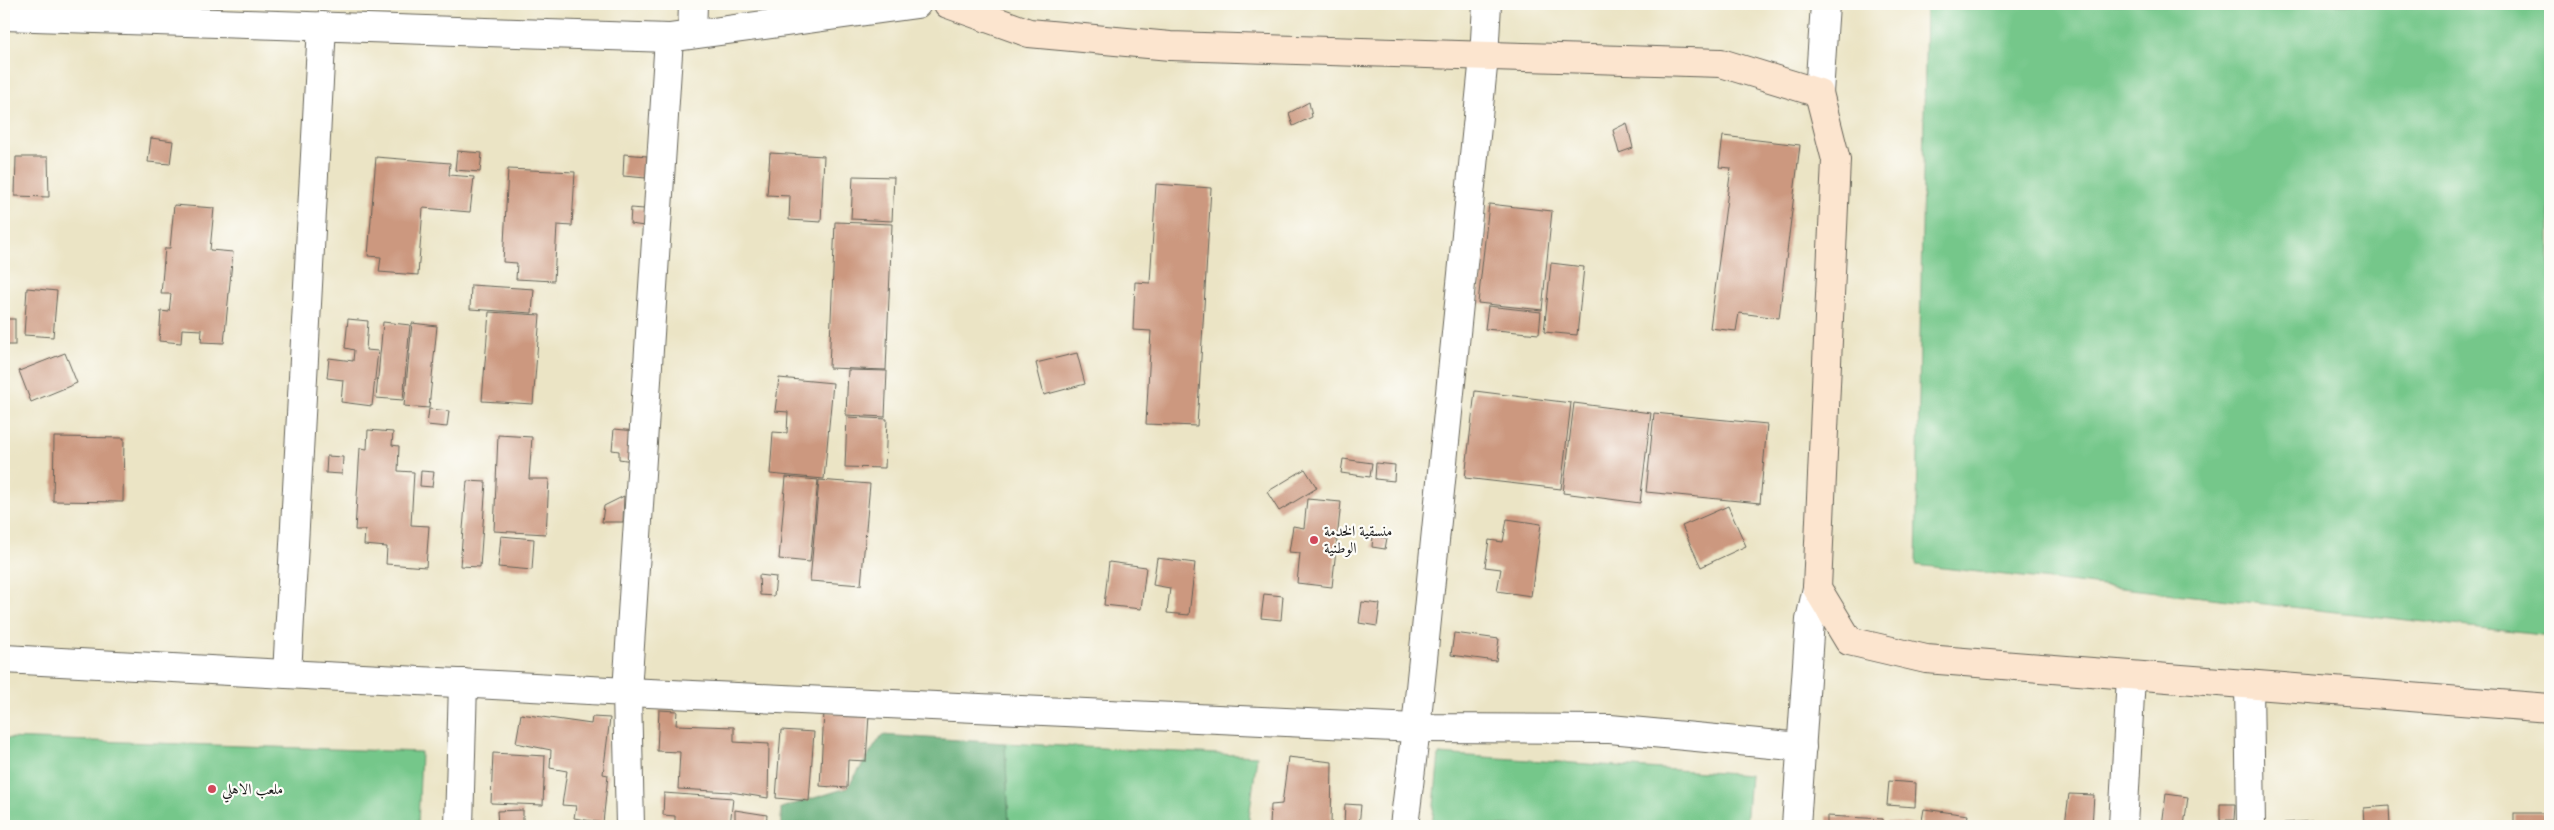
<svg xmlns="http://www.w3.org/2000/svg" width="2554" height="830" font-family="'Libre Caslon Text',Amiri,serif">
	<rect width="100%" height="100%" fill="#fdfcf7"/>
	<filter id="ink" filterUnits="userSpaceOnUse"><feTurbulence type="fractalNoise" baseFrequency=".02" numOctaves="2"/><feDisplacementMap in="SourceGraphic" scale="10" xChannelSelector="R" yChannelSelector="G"/><feConvolveMatrix kernelMatrix="1 2 1 2 8 2 1 2 1" color-interpolation-filters="sRGB"/></filter>
	<filter id="wash" filterUnits="userSpaceOnUse"><feTurbulence type="fractalNoise" baseFrequency=".0096" numOctaves="4" result="noise"/><feDisplacementMap in="SourceGraphic" scale="20" xChannelSelector="R" yChannelSelector="G"/><feGaussianBlur stdDeviation="1.12" result="paint"/><feColorMatrix in="noise" values="0 0 0 0 0 0 0 0 0 0 0 0 0 0 0 0 0 1.4 0 .05"/><feComposite in="paint" operator="in"/></filter>
	<g filter="url(#wash)">
		<rect width="100%" height="100%" fill="#ebe4c5"/>
		<g fill="#75c78a" stroke="#487253">
			<path d="M1926,4H2550V636L1916,565Z"/>
			<path d="M4,738L421,752L418,826H4Z"/>
			<path d="M1005,743L1257,756L1248,826H1009Z"/>
			<path d="M1439,754L1750,775L1746,826H1432Z"/>
		</g>
		<path fill="#60ac76" stroke="#3e6449" d="M882,735L1005,743L1009,826H781V808L847,788Z"/>
		<g id="blocks">
			<g fill="#cc987f">
				<path d="M1309,102L1312,117L1293,126L1289,113Z"/>
				<path d="M1627,123L1633,148L1619,153L1613,130Z"/>
				<path d="M1723,136L1800,145L1779,318L1739,313L1736,331L1710,328L1731,168L1719,167Z"/>
				<path d="M151,138L173,141L170,164L148,162Z"/>
				<path d="M457,151L482,153L480,172L455,170Z"/>
				<path d="M770,153L824,156L821,222L789,220L790,196L767,195Z"/>
				<path d="M624,154L647,156L646,178L623,176Z"/>
				<path d="M16,157H48L49,197L15,196Z"/>
				<path d="M376,157L450,163L449,175L474,177L470,212L423,208L418,275L379,272L381,257L368,256Z"/>
				<path d="M508,169L575,172L572,226L557,225L554,281L516,279L517,263L503,262Z"/>
				<path d="M853,176L894,177L892,221L851,219Z"/>
				<path d="M1156,184L1211,188L1197,426L1146,424L1151,331L1133,330L1135,282L1150,283Z"/>
				<path d="M1489,204L1552,211L1542,310L1478,303Z"/>
				<path d="M174,205L214,208L210,250L233,252L224,343L201,342L202,330L182,329L181,343L159,341L161,311L169,312L171,294H161L165,248H170Z"/>
				<path d="M631,208L644,209V226L630,224Z"/>
				<path d="M4,218H7L5,250H4Z"/>
				<path d="M835,222L892,224L886,370L829,368Z"/>
				<path d="M1551,263L1584,267L1577,335L1544,332Z"/>
				<path d="M471,285L534,289L532,313L470,309Z"/>
				<path d="M27,288L57,291L53,337L24,335Z"/>
				<path d="M1488,306L1541,312L1539,334L1485,329Z"/>
				<path d="M489,312L540,315L533,404L482,401Z"/>
				<rect x="4" y="319" width="11" height="26"/>
				<path d="M348,319L368,321L366,350L378,351L372,406L341,402L343,380L327,378L329,358L353,361L354,350L345,348Z"/>
				<path d="M383,322L410,325L403,400L376,398Z"/>
				<path d="M412,323L437,326L429,408L404,406Z"/>
				<path d="M65,353L77,383L31,402L19,371Z"/>
				<path d="M1077,353L1085,384L1044,395L1036,363Z"/>
				<path d="M848,370L887,371L885,417L846,415Z"/>
				<path d="M779,378L833,383L824,479L770,474L773,432L787,433L788,412L775,411Z"/>
				<path d="M1475,391L1571,403L1561,489L1465,478Z"/>
				<path d="M1574,403L1651,413L1640,503L1563,493Z"/>
				<path d="M429,409L449,411L447,427L427,425Z"/>
				<path d="M1654,413L1767,424L1760,503L1646,492Z"/>
				<path d="M847,417L887,419L885,468L845,467Z"/>
				<path d="M614,429L636,431L633,461L619,459V451L612,450Z"/>
				<path d="M368,430L393,432L392,445L399,446L398,471L414,472L411,525L429,526L426,567L386,564L387,547L364,545L365,530H355L360,448L367,449Z"/>
				<path d="M498,435L532,437L529,479H549L546,534L494,531Z"/>
				<path d="M54,437L124,438L123,502L53,501Z"/>
				<path d="M327,456L343,457L342,474L326,473Z"/>
				<path d="M1343,459L1372,463L1370,477L1341,473Z"/>
				<path d="M1376,463L1395,465L1394,481L1375,479Z"/>
				<path d="M1305,469L1317,488L1279,511L1267,492Z"/>
				<path d="M421,471L434,472L432,487L420,486Z"/>
				<path d="M786,477L818,480L810,562L779,559Z"/>
				<path d="M819,480L870,484L861,585L810,581Z"/>
				<path d="M467,481L486,482L480,567L460,566Z"/>
				<path d="M624,496L623,522H602L604,506Z"/>
				<path d="M1307,499L1341,502L1332,587L1297,583L1300,553L1289,552L1293,526L1304,528Z"/>
				<path d="M1728,506L1746,546L1701,567L1682,526Z"/>
				<path d="M1507,519L1541,524L1531,596L1497,591L1501,569L1485,567L1489,540L1503,542Z"/>
				<path d="M501,536L534,539L532,570L498,567Z"/>
				<path d="M1373,536L1387,538L1385,549L1372,547Z"/>
				<path d="M1157,558L1195,563L1189,615L1167,613L1170,588L1153,585Z"/>
				<path d="M1109,562L1146,567L1141,609L1104,605Z"/>
				<path d="M759,575L776,577L774,596L760,595Z"/>
				<path d="M1264,594L1283,596L1281,620L1261,618Z"/>
				<path d="M1362,602L1380,604L1377,626L1359,623Z"/>
				<path d="M1454,633L1499,639L1496,661L1451,655Z"/>
				<path d="M659,710L677,711L676,725L734,727V742L769,744L768,798L731,792L678,789L680,752L657,751Z"/>
				<path d="M824,712L869,715L866,761L848,760L847,788L820,786Z"/>
				<path d="M521,714L591,724L592,717L610,718L603,774L608,775L603,823L574,818L576,806L562,805L567,771L550,768L551,750L516,743Z"/>
				<path d="M781,730L814,732L809,801L776,798Z"/>
				<path d="M493,753L545,756L543,805L491,803Z"/>
				<path d="M1288,757L1332,762L1331,826H1270L1271,805L1282,804Z"/>
				<path d="M1889,781L1916,783L1915,807L1887,805Z"/>
				<path d="M664,793L733,798L730,826H675V816L663,815Z"/>
				<path d="M2069,794L2094,795L2092,826H2044V824H2065Z"/>
				<path d="M2166,794L2188,797L2184,826H2162Z"/>
				<path d="M1345,804L1361,805L1359,826H1344Z"/>
				<path d="M2220,804H2235L2234,820H2220Z"/>
				<path d="M2389,806L2390,826H2365L2364,808Z"/>
				<path d="M1924,809L1968,815L1966,826H1921Z"/>
				<path d="M523,810V826H498L497,811Z"/>
				<path d="M735,810L767,815L766,826H735Z"/>
				<rect x="2514" y="813" width="29" height="13"/>
				<path d="M1827,816L1883,819V826H1827Z"/>
				<path d="M2312,821L2313,826H2284V823Z"/>
				<path d="M1888,822L1914,824V826H1887Z"/>
			</g>
		</g>
	</g>
	<g filter="url(#ink)">
		<use href="#blocks" fill-opacity="0" stroke="#646257" stroke-width="1"/>
		<g fill="none" stroke-linecap="round" stroke-linejoin="round">
			<g stroke="#646257" stroke-width="30">
				<g id="street">
					<path d="M4,16L669,38L917,4"/>
					<path d="M692,34L693,4"/>
					<path d="M1819,93L1825,4"/>
					<path d="M4,659L627,692L1416,728L1610,729L1802,747"/>
					<path d="M287,674L322,26"/>
					<path d="M2249,684L2251,826"/>
					<path d="M459,826L463,683"/>
					<path d="M630,826L627,692L669,38"/>
					<path d="M1404,826L1416,728L1484,57L1487,4"/>
					<path d="M1796,826L1810,620L1817,588"/>
					<path d="M2123,826L2131,676"/>
				</g>
			</g>
			<g stroke="#646257" stroke-width="30">
				<path id="secondary" d="M948,4L1029,33L1170,46L1721,63L1819,93L1836,160L1817,588L1849,641L1926,659L2550,708"/>
			</g>
			<use href="#street" stroke="#fff" stroke-width="28"/>
			<use href="#secondary" stroke="#fce5cf" stroke-width="28"/>
		</g>
	</g>
	<g fill="#d1495b" stroke="#fdfcf7" stroke-width="2">
		<circle cx="1314" cy="540" r="5"/>
		<circle cx="212" cy="789" r="5"/>
	</g>
	<g text-anchor="middle" stroke-width="4.5" stroke-linejoin="round" paint-order="stroke">
		<g font-size="15" fill="#1c1c1c" stroke="#fdfcf7" text-anchor="start">
			<text x="1324" y="536">منسقية الخدمة<tspan x="1324" dy="17">الوطنية</tspan></text>
			<text x="222" y="794">ملعب الاهلي</text>
		</g>
	</g>
	<rect width="2554" height="830" fill="none" stroke="#fdfcf7" stroke-width="20"/>
</svg>
